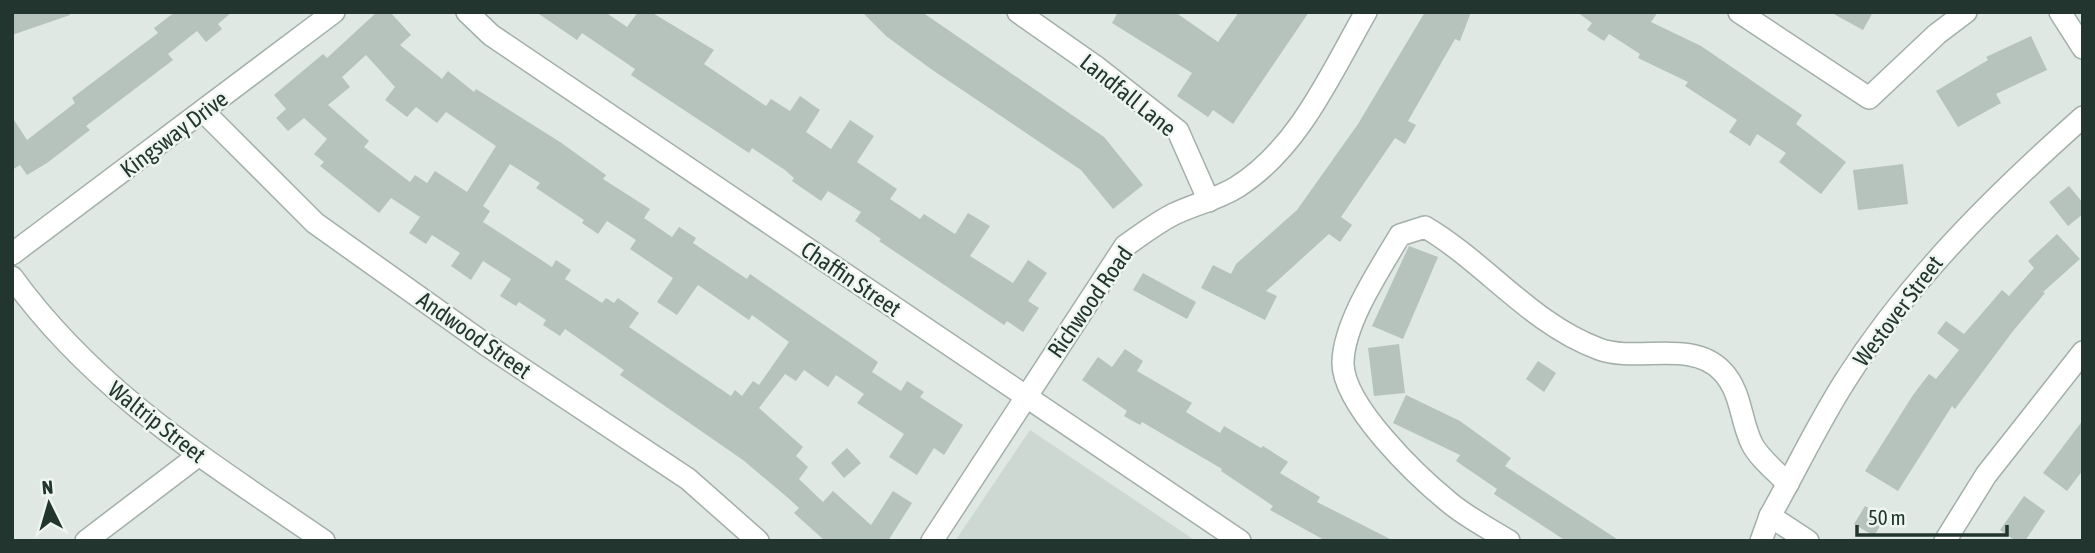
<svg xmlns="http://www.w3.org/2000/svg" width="2095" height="553" font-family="'Asap Condensed',sans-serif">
	<rect width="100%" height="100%" fill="#dfe8e3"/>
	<path fill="#cdd8d2" d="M1030,430L1196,541H955Z"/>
	<g fill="#b5c3bc" fill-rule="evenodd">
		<path d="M12,12H70V15L12,35Z"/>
		<path d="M175,12H232L218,24L222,29L206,42L197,31L168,54L173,60L86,126L90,130L47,163L27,175L20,165L12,170V117L27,140L75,103L72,98L158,33L154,28Z"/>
		<path d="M377,12H390L411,35L400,45L442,79L448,71L474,92L476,89L560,142L606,175L603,179L650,209L644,218L672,237L679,227L696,238L693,243L747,279L750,274L878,362L872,372L901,391L907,381L924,392L920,397L963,425L944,455L934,448L917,475L889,457L904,434L857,403L864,394L836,375L828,387L804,370L796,381L785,374L759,408L803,447L796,456L808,467L799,479L823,502L833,491L871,525L893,491L912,503L888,541H825L794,513L799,508L787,497L743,460L620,375L624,370L565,329L560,336L543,325L546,320L519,302L516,306L500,296L511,279L483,261L471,280L451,266L460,253L432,235L426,244L409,233L420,217L391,198L379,213L320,166L324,162L314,154L327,139L304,118L288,131L276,118L286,109L274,95L323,54L327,58ZM366,55L395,87L385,100L407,117L416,107L437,123L446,112L496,146L467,192L435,171L427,183L415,175L410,182L364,147L369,141L328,105L350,87L342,77ZM510,164L540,183L536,188L584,220L582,223L598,234L607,221L636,240L630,249L673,278L657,302L677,315L698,285L749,320L752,315L789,342L759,385L753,381L742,396L735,390L731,396L629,327L639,313L618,298L614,303L606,298L602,303L565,279L571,270L556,260L552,267L483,222L490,211L483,206Z"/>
		<path d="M536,12H605L627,27L638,12H651L714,50L704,64L766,106L771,99L790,111L800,96L820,110L806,132L831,149L850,120L874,136L857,162L897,189L890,199L920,219L924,214L955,234L968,213L990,226L970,256L1013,283L1028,260L1047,273L1028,301L1039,308L1023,332L1007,321L1004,325L879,241L881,239L855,221L861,212L828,191L821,201L792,181L794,178L785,170L752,148L749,153L631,75L635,69L582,33L577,40Z"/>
		<path d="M862,12H922L1104,137L1143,185L1113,209L1081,170L931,69L886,36Z"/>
		<path d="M1118,12H1175L1218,42L1239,12H1309L1233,124L1213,110L1208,117L1177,96L1192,73L1112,23Z"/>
		<path d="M1425,12H1471L1460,41L1455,39L1408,121L1416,125L1405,144L1395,138L1341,217L1352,225L1340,242L1329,234L1266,291L1277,296L1265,320L1201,288L1213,265L1231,274L1236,264L1297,210L1358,124Z"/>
		<path d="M1577,12H1658L1651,22L1701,46L1802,115L1796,124L1846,162L1821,194L1779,162L1786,153L1757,134L1750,146L1729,132L1737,120L1685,86L1688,82L1638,58L1640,54L1609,34L1604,41L1587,30L1592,23Z"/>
		<path d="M1830,12H1873L1863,30Z"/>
		<path d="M2031,36L2047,70L1996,94L2001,103L1958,127L1936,91L1988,60L1986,57Z"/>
		<path d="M1903,164L1908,204L1858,210L1853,170Z"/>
		<path d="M2069,186L2083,203V214L2068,226L2049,202Z"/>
		<path d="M2057,234L2080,259L2043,292L2045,293L2013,331L1955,409L1952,406L1898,491L1865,471L1913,395L1929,374L1936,379L1959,350L1937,333L1946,321L1964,334L2002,290L2009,296L2034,268L2028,261Z"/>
		<path d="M1409,246L1438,257L1403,339L1372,326Z"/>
		<path d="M1143,273L1196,302L1187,319L1133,290Z"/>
		<path d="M1399,344L1405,393L1374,396L1368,348Z"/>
		<path d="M1125,349L1143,361L1137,371L1192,403L1186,412L1220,433L1224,426L1261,448L1263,446L1288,462L1280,473L1320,497L1317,502L1394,541H1326L1270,510L1273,506L1221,471L1222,469L1142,422L1140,425L1124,416L1127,411L1082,380L1098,357L1112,367Z"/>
		<path d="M1538,361L1556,373L1544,392L1526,379Z"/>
		<path d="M1406,395L1460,421L1511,458L1505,466L1620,541H1566L1494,494L1497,489L1456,461L1460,455L1393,423Z"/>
		<path d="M2083,420V470L2067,491L2043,473Z"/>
		<path d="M847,448L861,463L844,478L831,463Z"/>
		<path d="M2024,496L2045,511L2025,541H2016L2000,530Z"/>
		<path d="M1865,506L1885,518L1874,536L1854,524Z"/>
	</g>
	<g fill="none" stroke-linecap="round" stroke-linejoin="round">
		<g stroke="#a3afa9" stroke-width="24">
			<g id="minor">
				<path d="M467,12L491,35L1240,541"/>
				<path d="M1018,12L1095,66L1178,131L1209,201"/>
				<path d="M1739,12L1869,98L1937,34L1966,12"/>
				<path d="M2060,12L2083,48"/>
				<path d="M204,112L315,223L485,344L688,479L758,541"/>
				<path d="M12,254L334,12"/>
				<path d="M12,277C96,393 208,461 324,541"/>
				<path d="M1770,516L1808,541"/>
				<path d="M86,541L199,455"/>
				<path d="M932,541L1125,246C1141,235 1156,223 1174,214C1195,204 1218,199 1237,187C1299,148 1331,73 1366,12"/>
				<path d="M1509,541C1490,529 1468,518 1450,503C1418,477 1342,405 1343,362C1344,322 1380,269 1400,235L1425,227C1486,263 1531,324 1599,349C1637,363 1692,339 1722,371C1742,392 1740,420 1752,444C1759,458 1777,472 1788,484"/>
				<path d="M1761,541L1770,516C1795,472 1817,425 1845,381C1909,280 1994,196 2083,117"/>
				<path d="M1945,541L1986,475L2083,352"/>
			</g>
		</g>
		<use href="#minor" stroke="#fff" stroke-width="21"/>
	</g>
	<g text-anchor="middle" stroke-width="5" stroke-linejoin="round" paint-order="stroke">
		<g font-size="23" fill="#22362f" stroke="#eff5f1">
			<text transform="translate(1128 95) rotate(39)" y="8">Landfall Lane</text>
			<text transform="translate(174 134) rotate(-37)" y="8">Kingsway Drive</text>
			<text transform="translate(851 279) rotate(34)" y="8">Chaffin Street</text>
			<text transform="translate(1090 302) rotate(-55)" y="8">Richwood Road</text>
			<text transform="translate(1898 311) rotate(-53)" y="8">Westover Street</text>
			<text transform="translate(474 335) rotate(35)" y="8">Andwood Street</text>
			<text transform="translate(157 422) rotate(38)" y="8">Waltrip Street</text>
		</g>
	</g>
	<rect width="2095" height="553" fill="none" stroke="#22362f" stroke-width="28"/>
	<g transform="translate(49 504) rotate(355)" stroke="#eff5f1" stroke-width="5" paint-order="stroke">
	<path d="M0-5L12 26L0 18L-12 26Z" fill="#22362f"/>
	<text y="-10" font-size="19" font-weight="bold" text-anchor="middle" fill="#22362f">N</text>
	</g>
	<path d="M1857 525v10h150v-10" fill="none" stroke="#22362f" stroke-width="3.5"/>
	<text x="1868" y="525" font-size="21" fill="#22362f" stroke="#eff5f1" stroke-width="5" paint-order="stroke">50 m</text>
</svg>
